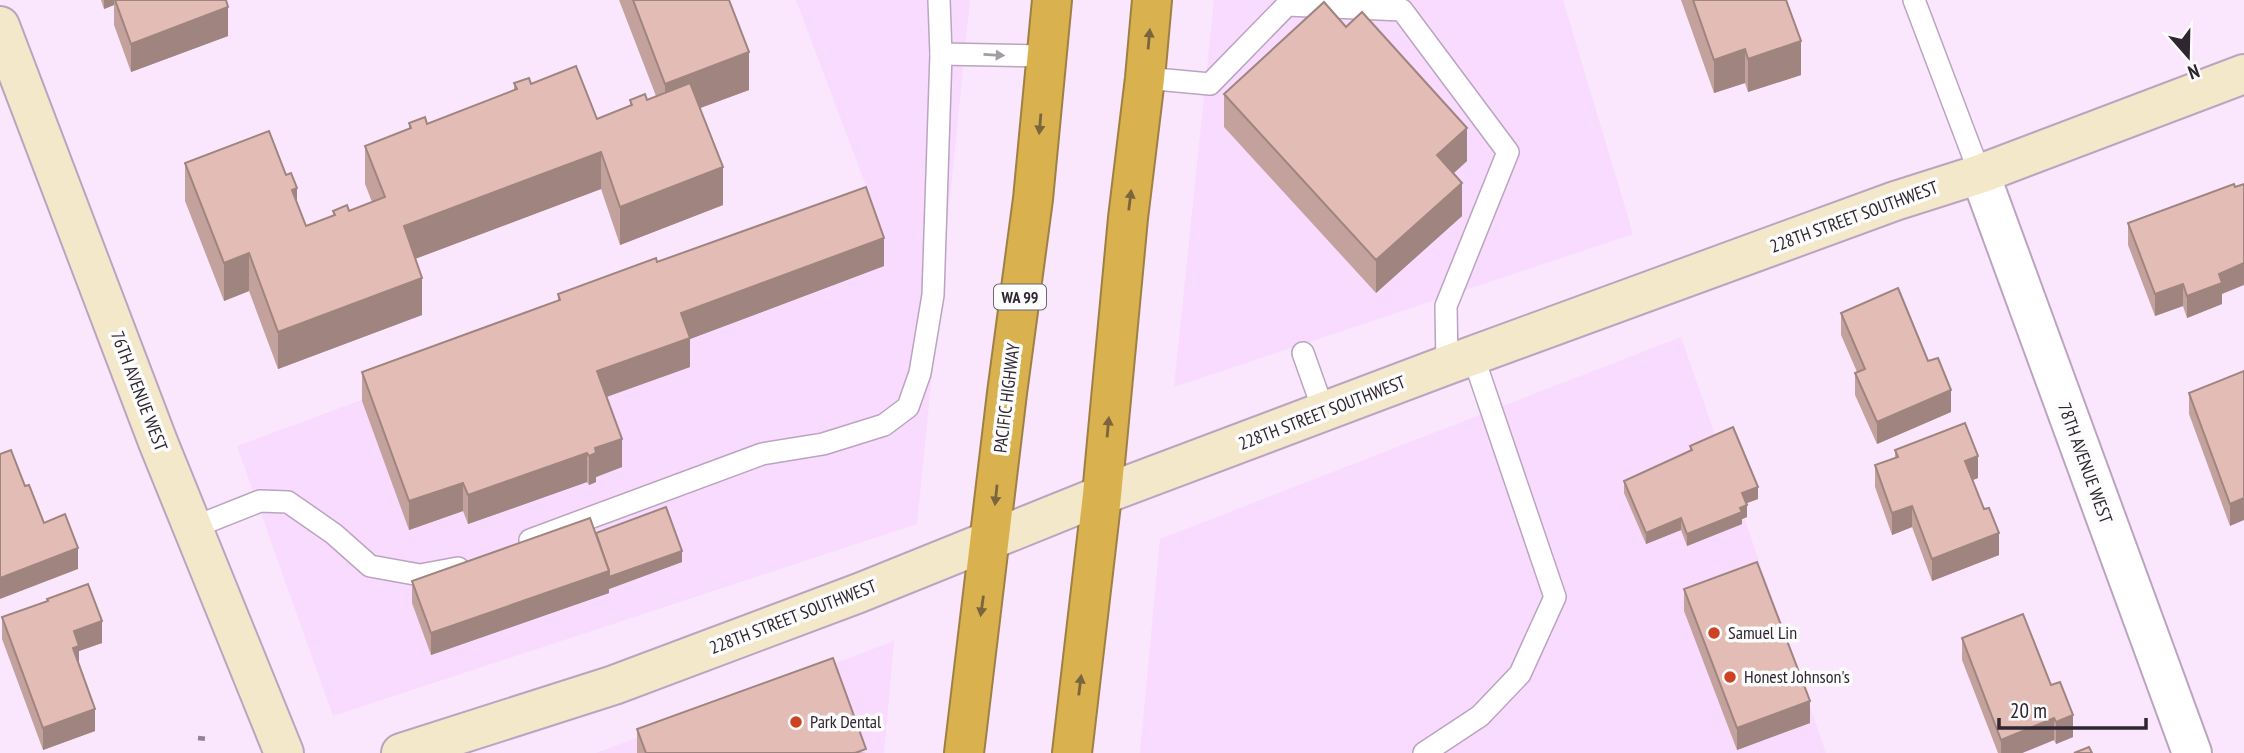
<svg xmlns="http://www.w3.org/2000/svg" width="2244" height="753" font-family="'PT Sans Narrow',sans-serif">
	<rect width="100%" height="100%" fill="#fae7fe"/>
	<g fill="#f8dbfe">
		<path d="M796,0H970L917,524L333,716L237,446L875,210Z"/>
		<path d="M1214,0H1563L1633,234L1174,387Z"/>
		<path d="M1681,337L1826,753H1140L1160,539Z"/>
		<path d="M894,641L884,753H596Z"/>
	</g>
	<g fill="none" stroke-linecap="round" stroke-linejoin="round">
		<g stroke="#bba4bf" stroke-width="24">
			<g id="lane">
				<path d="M1914,0L1980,174"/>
				<path d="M1287,5L1402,10L1508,152L1446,306L1447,365"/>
				<path d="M941,54L1047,56"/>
				<path d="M1145,78L1210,84L1287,5L1288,0"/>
				<path d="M1303,353L1324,412"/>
				<path d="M192,528L260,501L288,502L334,534L370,566L420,575L458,568"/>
				<path d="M530,540L762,454L823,444L884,425L908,407L920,373L933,295L941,54L939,0"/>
				<path d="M1424,753L1480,716L1520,674L1555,597L1473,356"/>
			</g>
		</g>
		<g stroke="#bba4bf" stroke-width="42">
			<path id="street" d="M1980,174L2192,753"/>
		</g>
		<g stroke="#bba4bf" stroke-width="42">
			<g id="secondary">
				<path d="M0,26L158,442L284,753"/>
				<path d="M401,753L614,685L859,593L1102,495L1447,365L1895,201L1980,174L2244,74"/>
			</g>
		</g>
		<g stroke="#9e8044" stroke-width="42">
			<g id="highway">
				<path d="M964,753L1007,393L1033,199L1052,0"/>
				<path d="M1072,753L1102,495L1128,218L1145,78L1152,0"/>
			</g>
		</g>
		<path stroke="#8f8292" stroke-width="4.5" stroke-dasharray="7 3.5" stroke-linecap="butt" d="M198,738L207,739"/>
		<use href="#lane" stroke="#fff" stroke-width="21"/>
		<use href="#street" stroke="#fff" stroke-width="38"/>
		<use href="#secondary" stroke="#f4e8ca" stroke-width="38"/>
		<use href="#highway" stroke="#d9b14e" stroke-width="38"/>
	</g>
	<g fill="#c3a29d">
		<path d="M101,0H226L228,36L131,72L114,25V5L104,9Z"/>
		<path d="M619,0H729L749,90L700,108L723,205L620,245L601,189L415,259L422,315L278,369L249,291L224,301L185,201V163L297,202L306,226L333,216V211H349L372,202L365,184V146L409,129V123L427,124L514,90V83L531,84L597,119L630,106V100H647L656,96Z"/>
		<path d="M1681,0H1786L1801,75L1748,92L1745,83L1714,93Z"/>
		<path d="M1224,94L1467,161L1454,173L1462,216L1376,293L1224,127Z"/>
		<path d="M2235,187L2222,294V304L2187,318L2183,306L2155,316L2128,245V223Z"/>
		<path d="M657,262L884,266L690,339V367L607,397L622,467L596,477V482L589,485L587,482L468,524L463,511L409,530L362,401V372L558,301V294Z"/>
		<path d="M1841,313L1928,361L1951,412L1877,444L1855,395V373L1857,372L1841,335Z"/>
		<path d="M2244,371L2230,526L2189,414V393Z"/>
		<path d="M1690,446L1758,499L1746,503L1747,517L1742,519V524L1687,546L1681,530L1646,544L1624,493V481L1690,451Z"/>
		<path d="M1895,450L1978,478L1973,480L1999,555L1932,581L1912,527L1892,535L1875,487V465L1895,458Z"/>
		<path d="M596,533L682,562L609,589V593L431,655L412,603V581Z"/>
		<path d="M1684,589L1810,723L1737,750L1684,611Z"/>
		<path d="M47,599L102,643L79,651V665L95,731L43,750L2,639V617L47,601Z"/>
		<path d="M1962,638L2051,685L2073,737L2056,744L2054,740L2022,753H1998L1962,660Z"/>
		<path d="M637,729L866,753H637Z"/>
	</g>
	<g fill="#9f847f">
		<path d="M104,0H114V5L104,9Z"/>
		<path d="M228,7V36L131,72V44Z"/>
		<path d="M1801,41V75L1748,92V59Z"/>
		<path d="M1745,49V83L1714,93V60Z"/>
		<path d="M749,52V90L665,121V84Z"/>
		<path d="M1467,128V161L1437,188V155Z"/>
		<path d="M601,152V189L404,263V226Z"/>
		<path d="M723,167V205L620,245V207Z"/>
		<path d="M1462,183V216L1376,293V260Z"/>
		<path d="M297,188V226L292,190Z"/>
		<path d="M884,238V266L690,339V367L597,400V371L681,313Z"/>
		<path d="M249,253V291L224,301V263Z"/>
		<path d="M2244,263V285L2222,294V304L2187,318V296L2219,274Z"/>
		<path d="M422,278V315L278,369V332Z"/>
		<path d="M2183,284V306L2155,316V294Z"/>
		<path d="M1951,390V412L1877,444V422Z"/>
		<path d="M622,439V467L596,477V482L589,485V456L595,448Z"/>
		<path d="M587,453V482L468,524V495Z"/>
		<path d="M1978,456V478L1965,483V461Z"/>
		<path d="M463,483V511L409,530V501Z"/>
		<path d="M1758,487V499L1742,505V493Z"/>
		<path d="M2244,498V520L2230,526V504Z"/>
		<path d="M1747,505V517L1742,519V524L1687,546V534Z"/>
		<path d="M1912,506V527L1892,535V513Z"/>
		<path d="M1681,518V530L1646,544V533Z"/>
		<path d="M1999,533V555L1932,581V559Z"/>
		<path d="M78,548V569L0,599V578Z"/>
		<path d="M682,551V562L609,589V593L431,655V633L609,571Z"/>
		<path d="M102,621V643L79,651V667L73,648L74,631Z"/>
		<path d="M1810,701V723L1737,750V728Z"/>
		<path d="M95,709V731L43,750V728Z"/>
		<path d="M2073,715V737L2056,744V722Z"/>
		<path d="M2054,718V740L2022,753H2001V740Z"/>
	</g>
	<g fill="#e3bcb6" stroke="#9f847f" stroke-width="2">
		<path d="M115,0H226L228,7L131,44Z"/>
		<path d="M633,0H729L749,52L665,84Z"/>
		<path d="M1693,0H1786L1801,41L1748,59L1745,49L1714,60Z"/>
		<path d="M1324,2L1346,27L1362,12L1467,128L1437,155L1462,183L1376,260L1224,94Z"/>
		<path d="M576,66L597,119L632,105L630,100L645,94L647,100L690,83L723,167L620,207L601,152L404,226L422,278L278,332L249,253L224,263L185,163L269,131L286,175L291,173L297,188L292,190L306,226L335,215L333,211L347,205L349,211L385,197L365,146L411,128L409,123L425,117L427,124L517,89L514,83L529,78L531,84Z"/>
		<path d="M2234,184L2235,187L2244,184V263L2219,274L2222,283L2187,296L2183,284L2155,294L2128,223Z"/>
		<path d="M866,187L884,238L681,313L690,338L597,371L622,439L595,448L596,453L589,456L587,453L468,495L463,483L409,501L362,372L560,300L558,294L656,258L657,262Z"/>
		<path d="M1898,288L1928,361L1938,358L1951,390L1877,422L1855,373L1865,369L1841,313Z"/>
		<path d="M2244,371V498L2230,504L2189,393Z"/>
		<path d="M1965,423L1978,456L1965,461L1984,509L1989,508L1999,533L1932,559L1912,506L1892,513L1875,465L1898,457L1895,450Z"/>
		<path d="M1733,427L1758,487L1742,493L1747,505L1740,508L1742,512L1687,534L1681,518L1646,533L1624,481L1692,450L1690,446Z"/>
		<path d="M11,450L25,486L29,485L44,523L65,514L78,548L0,578V454Z"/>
		<path d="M666,507L682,551L609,577V571L596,533Z"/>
		<path d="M590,518L609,571L431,633L412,581Z"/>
		<path d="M1757,562L1810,701L1737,728L1684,589Z"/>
		<path d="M88,584L102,621L74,631L79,646L73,648L95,709L43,728L2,617L48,601L47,599Z"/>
		<path d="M2023,614L2051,685L2060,682L2073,715L2056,722L2054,718L2001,740L1962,638Z"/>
		<path d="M833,658L866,749L855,753H646L637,729Z"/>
		<path d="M2089,747L2092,753H2074Z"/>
	</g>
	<defs><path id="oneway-solid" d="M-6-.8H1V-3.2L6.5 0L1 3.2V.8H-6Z" transform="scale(1.75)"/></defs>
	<g fill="#7b653e">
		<use href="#oneway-solid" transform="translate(1149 39) rotate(-85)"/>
		<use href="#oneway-solid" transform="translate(1040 124) rotate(95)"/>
		<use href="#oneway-solid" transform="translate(1130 200) rotate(-83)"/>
		<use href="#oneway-solid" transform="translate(1108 427) rotate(-85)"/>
		<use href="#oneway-solid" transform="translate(996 495) rotate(96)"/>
		<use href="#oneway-solid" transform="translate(982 606) rotate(98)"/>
		<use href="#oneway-solid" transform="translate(1080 685) rotate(-83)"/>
	</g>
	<use fill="#a19da2" href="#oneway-solid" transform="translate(994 55) rotate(3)"/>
	<g fill="#cc4321" stroke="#fcfcfc" stroke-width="2.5">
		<circle cx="1714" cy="633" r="7"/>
		<circle cx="1730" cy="677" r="7"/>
		<circle cx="796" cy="722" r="7"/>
	</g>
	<g text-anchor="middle" stroke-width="7" stroke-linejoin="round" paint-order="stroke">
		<rect fill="#fcfcfc" stroke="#6c666e" stroke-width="2" x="994" y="284.5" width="52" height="25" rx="5"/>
		<g font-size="16" font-weight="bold" fill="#2f2631">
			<text x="1020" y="303">WA 99</text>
		</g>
		<g font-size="18" fill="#2f2631" stroke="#fcfcfc">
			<text transform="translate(1854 217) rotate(-20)" y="6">228TH STREET SOUTHWEST</text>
			<text transform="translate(139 391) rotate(69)" y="6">76TH AVENUE WEST</text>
			<text transform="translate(1007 398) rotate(-83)" y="6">PACIFIC HIGHWAY</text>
			<text transform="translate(1322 413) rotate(-21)" y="6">228TH STREET SOUTHWEST</text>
			<text transform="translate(2085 463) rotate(70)" y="6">78TH AVENUE WEST</text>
			<text transform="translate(793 617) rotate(-21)" y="6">228TH STREET SOUTHWEST</text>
		</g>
		<g font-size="18" fill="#2f2631" stroke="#fcfcfc" text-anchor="start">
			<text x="1728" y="639">Samuel Lin</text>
			<text x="1744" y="683">Honest Johnson's</text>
			<text x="810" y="728">Park Dental</text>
		</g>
	</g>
	<g transform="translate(2188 56) rotate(160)" stroke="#fcfcfc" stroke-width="5" paint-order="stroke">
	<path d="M0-5L12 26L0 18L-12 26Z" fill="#2f2631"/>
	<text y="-10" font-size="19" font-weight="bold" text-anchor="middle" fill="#2f2631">N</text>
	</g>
	<path d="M1999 718v10h147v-10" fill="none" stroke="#2f2631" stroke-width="3.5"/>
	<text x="2010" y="718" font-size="21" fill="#2f2631" stroke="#fcfcfc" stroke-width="5" paint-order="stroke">20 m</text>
</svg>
